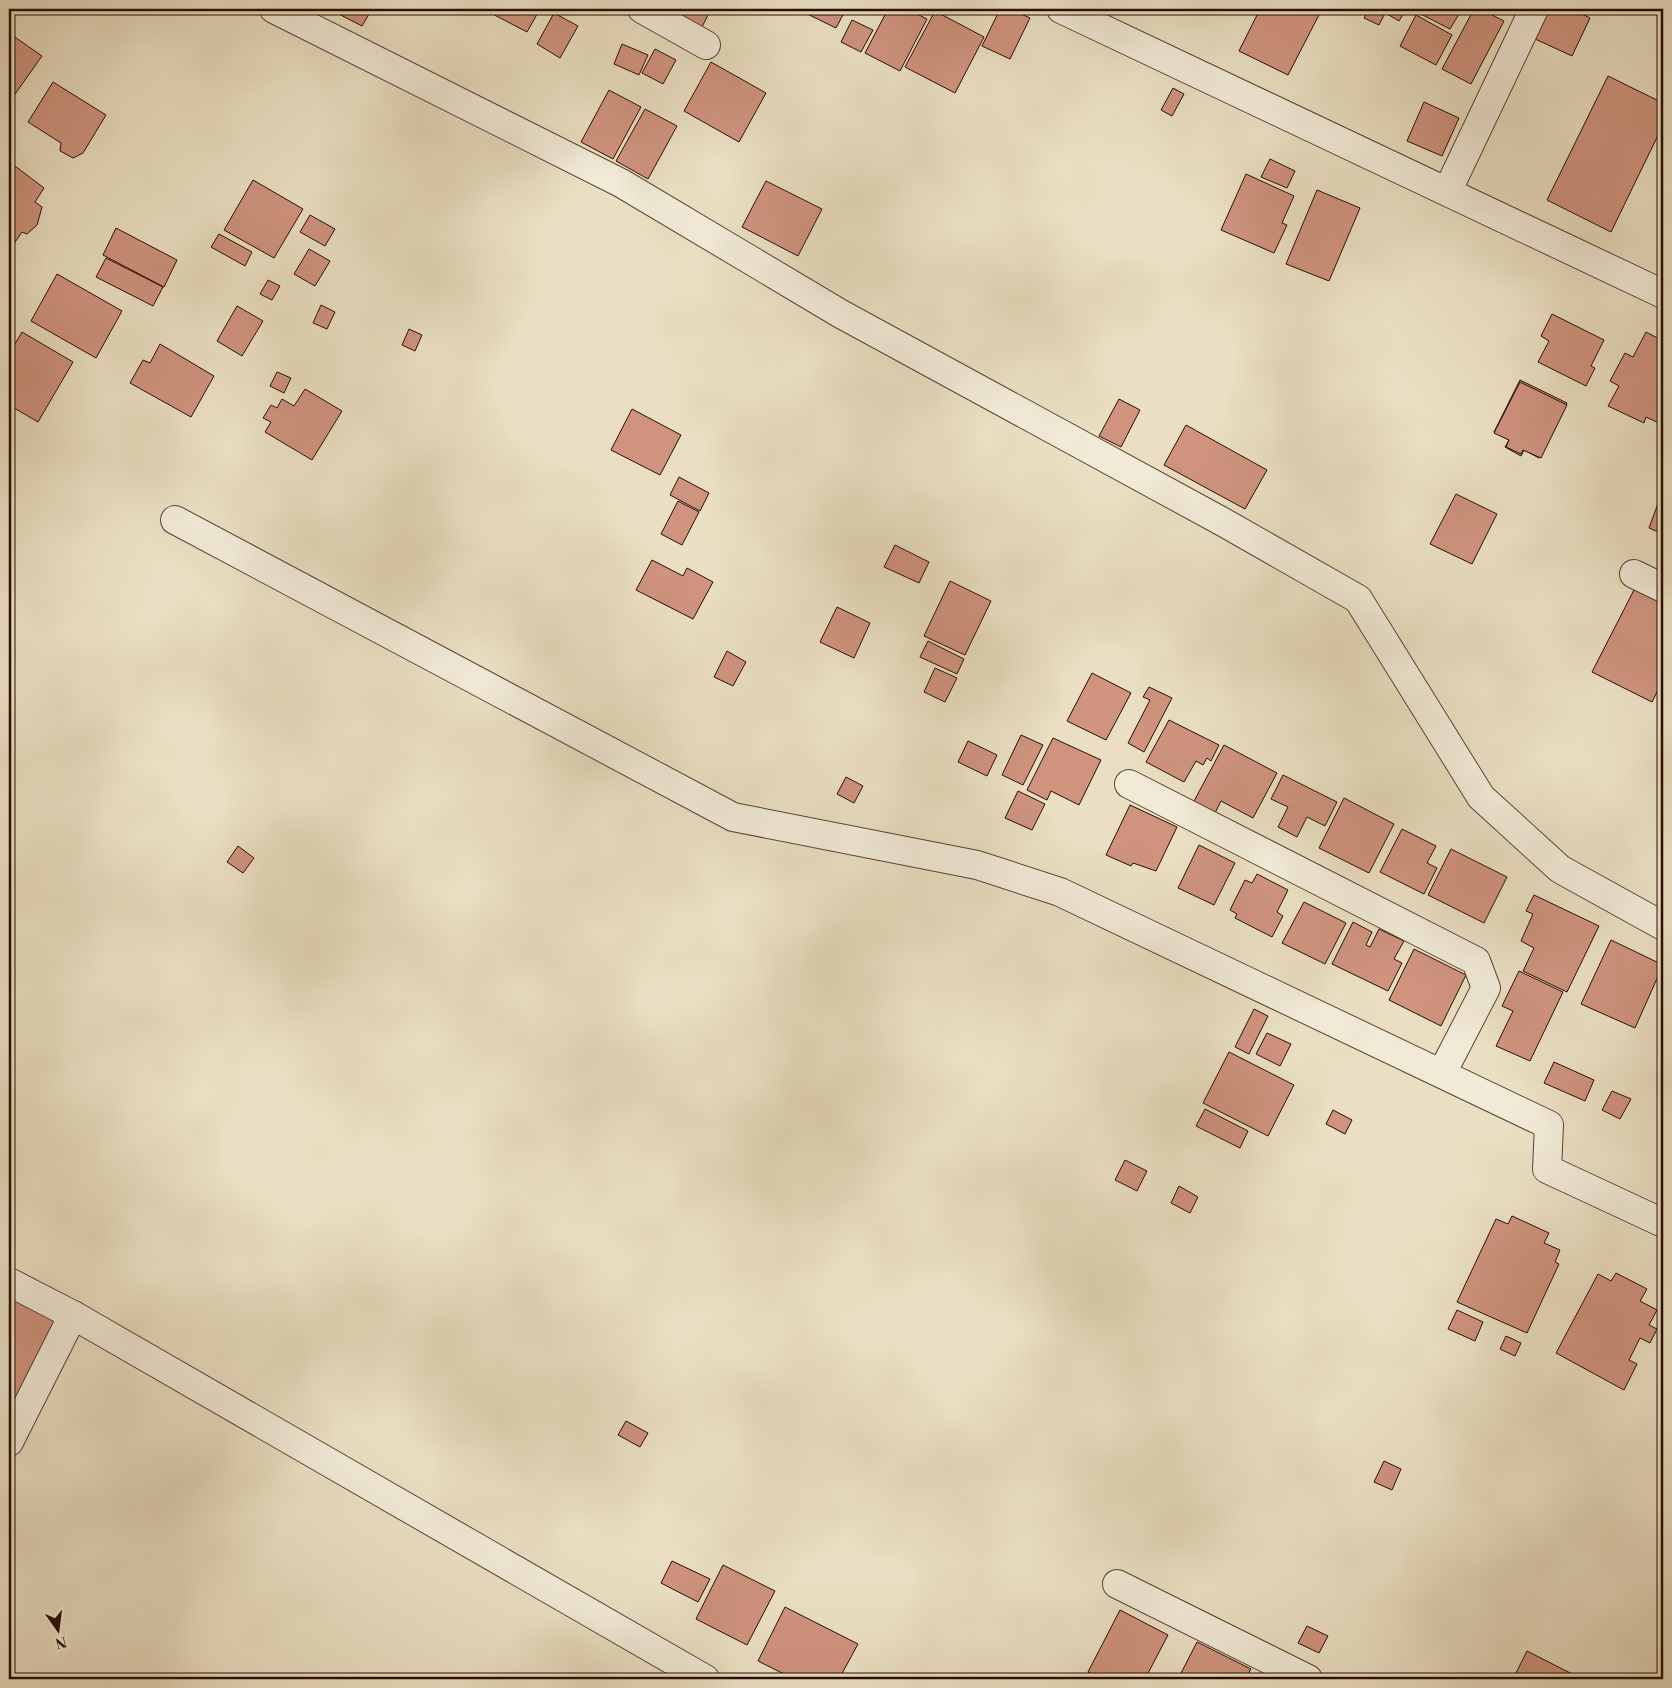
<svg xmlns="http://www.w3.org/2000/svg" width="1672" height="1688" font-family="'Libre Bodoni',serif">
	<rect width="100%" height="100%" fill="#eadfc2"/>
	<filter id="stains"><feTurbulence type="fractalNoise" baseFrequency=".004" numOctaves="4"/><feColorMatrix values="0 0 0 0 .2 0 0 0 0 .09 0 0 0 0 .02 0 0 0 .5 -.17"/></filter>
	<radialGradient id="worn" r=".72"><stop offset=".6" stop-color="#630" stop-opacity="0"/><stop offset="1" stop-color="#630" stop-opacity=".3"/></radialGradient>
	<g fill="#cf937e" stroke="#280d03">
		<path d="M329,9H372L362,26Z"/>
		<path d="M483,9H540L527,32Z"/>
		<path d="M667,9H711L702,27Z"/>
		<path d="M797,9H846L836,28Z"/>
		<path d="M888,9H907L927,19L900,71L865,53Z"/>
		<path d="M1000,9H1010L1030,18L1010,59L982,46Z"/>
		<path d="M1260,9H1322L1288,75L1239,51Z"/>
		<path d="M1369,9H1387L1379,25L1364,18Z"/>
		<path d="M1389,9H1406L1399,21L1387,14Z"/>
		<path d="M1411,9H1462L1450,29Z"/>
		<path d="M1474,9H1480L1504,21L1471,84L1442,69Z"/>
		<path d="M1548,9H1572L1590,18L1572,56L1533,38Z"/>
		<path d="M935,11L984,37L955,93L905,67Z"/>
		<path d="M554,13L578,26L560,58L537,44Z"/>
		<path d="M1416,15L1452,35L1436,65L1400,46Z"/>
		<path d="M852,20L873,30L861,52L841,42Z"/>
		<path d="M9,33L42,56L13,97L9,95Z"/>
		<path d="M622,44L648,55L639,75L614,64Z"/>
		<path d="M655,49L676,60L663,84L642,73Z"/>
		<path d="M711,62L766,93L739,142L684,111Z"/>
		<path d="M1608,76L1663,103V125L1611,232L1547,200Z"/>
		<path d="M53,82L106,115L83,153L73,158L60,151L61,143L28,122Z"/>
		<path d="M1173,88L1184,94L1172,116L1161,110Z"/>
		<path d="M609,90L641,107L613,159L581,142Z"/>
		<path d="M1424,102L1459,118L1442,156L1407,141Z"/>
		<path d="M645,109L677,126L648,179L616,161Z"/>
		<path d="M1270,159L1295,171L1287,188L1261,177Z"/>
		<path d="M11,163L44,188L35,202L42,207L37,225L27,234L22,232L13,245L9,242V167Z"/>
		<path d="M1246,174L1294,196L1282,223L1287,225L1274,253L1221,230Z"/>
		<path d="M253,180L303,209L274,258L224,230Z"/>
		<path d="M766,181L822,209L798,256L742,227Z"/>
		<path d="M1317,190L1360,208L1329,281L1286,264Z"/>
		<path d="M310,215L335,229L325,246L300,232Z"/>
		<path d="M116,228L177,260L164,287L103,255Z"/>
		<path d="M219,234L252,252L245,266L211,247Z"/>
		<path d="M309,249L330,261L315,286L294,274Z"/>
		<path d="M106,258L163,287L153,306L96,277Z"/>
		<path d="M57,274L122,311L96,358L31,321Z"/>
		<path d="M268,280L280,286L272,300L260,294Z"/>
		<path d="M321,305L335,312L327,329L313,323Z"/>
		<path d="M237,306L263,321L242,356L217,341Z"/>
		<path d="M1552,314L1604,340L1591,366L1595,368L1586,386L1538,362L1549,341L1541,336Z"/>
		<path d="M409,329L422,335L415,351L402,345Z"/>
		<path d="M22,332L73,362L38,422L9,405V354Z"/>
		<path d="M1646,332L1663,341V425L1646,417L1644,423L1608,406L1619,386L1610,381L1625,353L1633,357Z"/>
		<path d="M160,344L214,376L191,417L130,383L143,360L150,363Z"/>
		<path d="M277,372L291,378L284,393L270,386Z"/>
		<path d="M1520,380L1567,403L1539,458L1524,450L1521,456L1505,447L1509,440L1494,432Z"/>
		<path d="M1520,382L1567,405L1541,458L1523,450L1521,454L1506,447L1509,440L1494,433Z"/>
		<path d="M305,389L342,411L312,460L265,432L271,422L263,418L271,405L277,408L282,399L294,406Z"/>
		<path d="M1119,399L1140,410L1121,447L1099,436Z"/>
		<path d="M632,409L681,435L660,475L611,450Z"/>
		<path d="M1186,425L1267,470L1245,509L1164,465Z"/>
		<path d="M679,477L709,493L700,511L670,495Z"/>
		<path d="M1663,490V534L1649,528Z"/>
		<path d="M1456,494L1497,514L1472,564L1430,544Z"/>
		<path d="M678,501L699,512L682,545L661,534Z"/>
		<path d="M895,545L929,562L919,583L884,567Z"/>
		<path d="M652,560L683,576L687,568L713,582L693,619L636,590Z"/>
		<path d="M950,581L991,601L965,655L924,636Z"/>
		<path d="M1637,584L1663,597V680L1652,702L1592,672Z"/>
		<path d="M837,607L870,623L854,658L820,642Z"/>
		<path d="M928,641L964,659L957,674L920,657Z"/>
		<path d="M727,651L746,662L733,686L714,677Z"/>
		<path d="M935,668L957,678L945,702L924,692Z"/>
		<path d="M1092,673L1131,693L1106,740L1067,721Z"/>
		<path d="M1149,687L1172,698L1144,752L1128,743L1150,700L1143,697Z"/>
		<path d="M1169,720L1219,745L1211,761L1207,758L1203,765L1196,761L1184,782L1146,762Z"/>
		<path d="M1021,735L1043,745L1023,785L1002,775Z"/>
		<path d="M1053,738L1101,760L1079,805L1051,791L1047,800L1027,790Z"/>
		<path d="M968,741L997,755L987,776L958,762Z"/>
		<path d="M1224,745L1277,773L1253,818L1221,801L1214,815L1193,803Z"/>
		<path d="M1283,775L1337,802L1325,826L1307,817L1297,837L1278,827L1288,807L1271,799Z"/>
		<path d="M846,777L863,786L854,803L837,794Z"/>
		<path d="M1018,791L1045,804L1032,830L1005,818Z"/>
		<path d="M1344,798L1394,824L1369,873L1319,848Z"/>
		<path d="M1130,805L1177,827L1156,871L1133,863L1131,866L1106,855Z"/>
		<path d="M1402,829L1436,846L1427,863L1437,868L1424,894L1380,872Z"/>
		<path d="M1199,845L1235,863L1214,905L1178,888Z"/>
		<path d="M238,846L254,858L243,873L227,862Z"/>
		<path d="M1451,849L1507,877L1484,923L1428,895Z"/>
		<path d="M1257,874L1288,890L1277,912L1283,916L1272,937L1235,918L1237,914L1230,910L1245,880L1252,883Z"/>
		<path d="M1534,895L1599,926L1567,992L1523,971L1534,948L1521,941L1533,914L1526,911Z"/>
		<path d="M1304,902L1346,923L1325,964L1282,943Z"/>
		<path d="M1353,922L1372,932L1366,945L1370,947L1379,929L1404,941L1394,959L1402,963L1388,991L1332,964Z"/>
		<path d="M1611,940L1663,965L1635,1028L1581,1004Z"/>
		<path d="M1414,949L1466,975L1441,1026L1389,1000Z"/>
		<path d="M1519,971L1563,992L1530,1061L1496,1046L1513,1011L1502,1006Z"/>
		<path d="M1254,1009L1268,1016L1249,1054L1235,1047Z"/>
		<path d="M1267,1033L1291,1044L1280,1066L1256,1054Z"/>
		<path d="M1229,1052L1294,1085L1268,1136L1203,1103Z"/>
		<path d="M1554,1062L1594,1080L1585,1101L1544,1083Z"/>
		<path d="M1612,1091L1631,1099L1620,1119L1602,1110Z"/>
		<path d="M1205,1109L1248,1131L1240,1148L1196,1126Z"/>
		<path d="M1333,1110L1352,1120L1345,1134L1326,1124Z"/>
		<path d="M1125,1160L1147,1171L1137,1191L1115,1180Z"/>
		<path d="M1179,1186L1198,1197L1190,1213L1171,1203Z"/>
		<path d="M1512,1216L1549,1233L1544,1243L1560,1250L1555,1262L1559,1264L1527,1333L1457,1302L1496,1219L1508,1224Z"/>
		<path d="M1616,1273L1647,1289L1640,1301L1657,1310L1649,1325L1657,1329L1650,1343L1640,1338L1629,1360L1637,1364L1624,1390L1556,1353L1598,1274L1611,1281Z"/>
		<path d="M13,1298L59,1323L9,1415V1305Z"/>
		<path d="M1457,1310L1483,1322L1475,1341L1448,1329Z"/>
		<path d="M1506,1336L1521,1343L1515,1356L1500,1349Z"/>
		<path d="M626,1421L648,1433L640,1447L618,1435Z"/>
		<path d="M1384,1461L1401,1469L1392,1490L1374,1482Z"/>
		<path d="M672,1561L710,1579L698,1602L661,1583Z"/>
		<path d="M723,1565L775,1591L747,1645L696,1619Z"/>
		<path d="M785,1607L858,1644L839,1679H794L758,1661Z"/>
		<path d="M1120,1610L1168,1635L1145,1679H1102L1088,1672Z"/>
		<path d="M1307,1626L1328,1636L1319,1653L1298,1643Z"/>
		<path d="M1197,1642L1251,1669L1245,1679H1178Z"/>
		<path d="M1527,1651L1582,1679H1513Z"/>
	</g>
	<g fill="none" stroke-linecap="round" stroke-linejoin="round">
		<g stroke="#584233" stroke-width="30">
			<g id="minor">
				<path d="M274,9L621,183L841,314L1223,522L1358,599L1481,797L1560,869L1663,926"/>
				<path d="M642,9L706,45"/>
				<path d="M1061,9L1663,294"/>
				<path d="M1448,190L1534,9"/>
				<path d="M175,520L733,817L977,865L1060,892L1549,1125L1547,1169L1663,1223"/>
				<path d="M1634,574L1663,588"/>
				<path d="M1129,784L1476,961L1486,988L1442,1073"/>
				<path d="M9,1282L73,1315L705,1679"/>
				<path d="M9,1442L73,1315"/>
				<path d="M1117,1584L1308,1679"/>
			</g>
		</g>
		<use href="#minor" stroke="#f1ead7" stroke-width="28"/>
	</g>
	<rect width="1672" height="1688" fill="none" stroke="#eadfc2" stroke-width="30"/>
	<rect x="10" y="10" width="1652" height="1668" fill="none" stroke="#280d03" stroke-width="2.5"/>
	<rect x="15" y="15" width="1642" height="1658" fill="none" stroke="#280d03"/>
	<g transform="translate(58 1630) rotate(166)" stroke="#f1ead7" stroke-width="4" paint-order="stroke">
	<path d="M0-4L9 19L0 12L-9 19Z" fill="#280d03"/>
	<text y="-8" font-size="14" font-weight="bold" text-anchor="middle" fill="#280d03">N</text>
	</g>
	<rect width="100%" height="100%" filter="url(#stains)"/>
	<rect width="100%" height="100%" fill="url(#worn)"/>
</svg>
